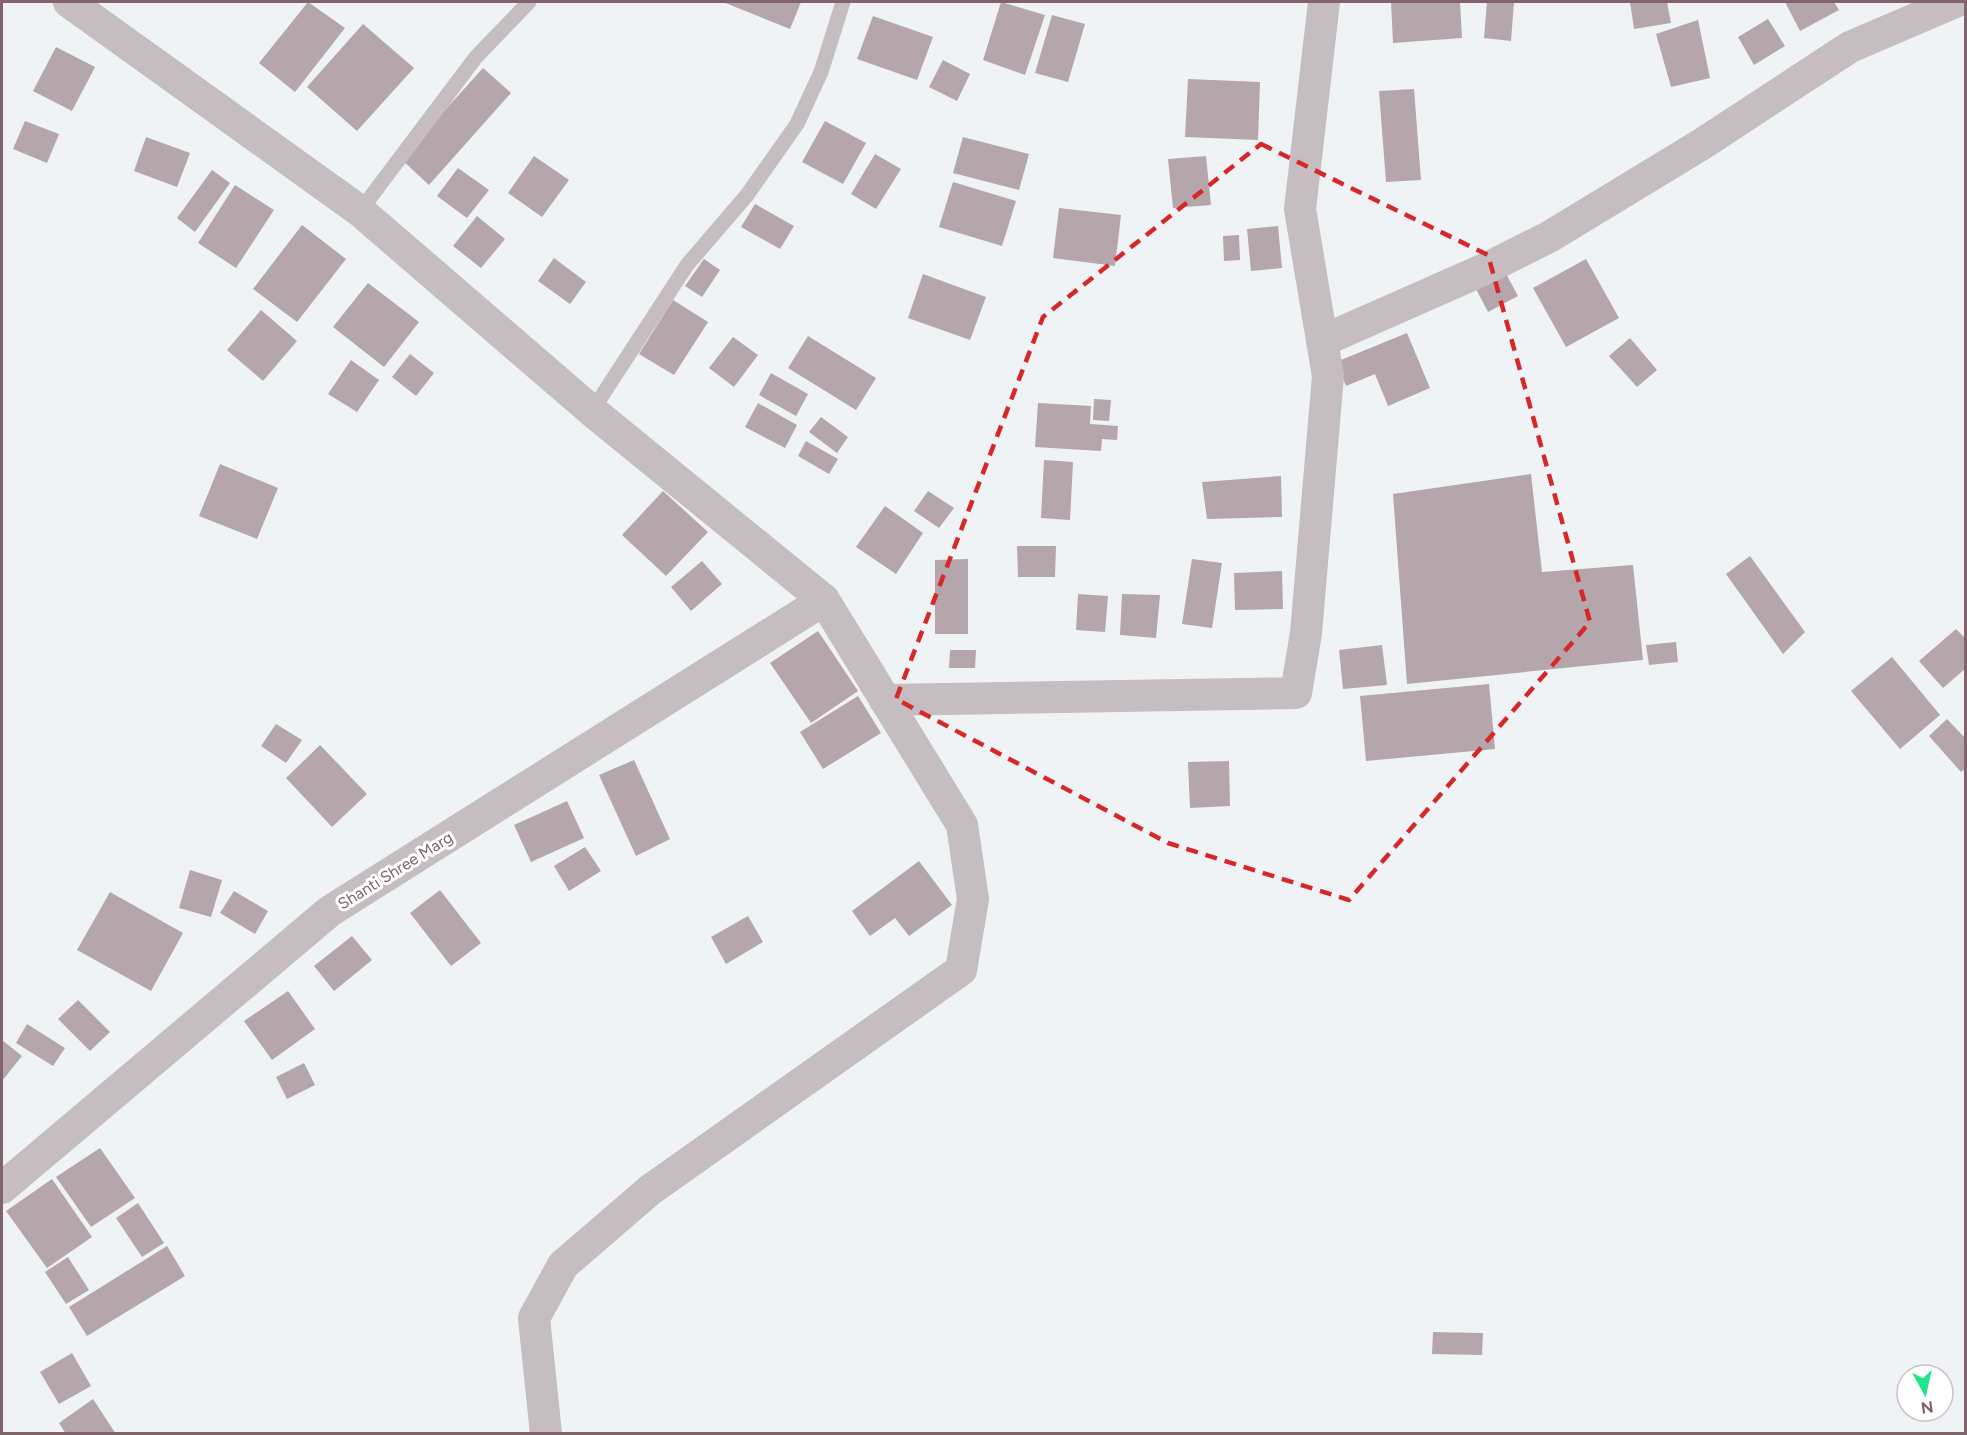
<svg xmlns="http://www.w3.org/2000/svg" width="1967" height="1435" font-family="Figtree,sans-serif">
	<rect width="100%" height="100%" fill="#f0f3f5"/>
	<g fill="#b4a6aa">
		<path d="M308,2L345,28L295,92L259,63Z"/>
		<path d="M723,2H801L790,29Z"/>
		<path d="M1001,2L1045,15L1025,75L983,60Z"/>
		<path d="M1391,2H1460L1462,38L1393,43Z"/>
		<path d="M1487,2H1514L1511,41L1484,38Z"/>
		<path d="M1630,2H1667L1671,23L1634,29Z"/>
		<path d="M1785,2H1834L1839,10L1800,31Z"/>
		<path d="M1052,15L1085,24L1068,82L1035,73Z"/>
		<path d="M873,16L933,37L917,80L857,59Z"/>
		<path d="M1768,19L1785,46L1754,65L1738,37Z"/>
		<path d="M1698,20L1710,78L1671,87L1656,34Z"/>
		<path d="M363,24L414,68L357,131L307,87Z"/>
		<path d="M56,47L95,67L72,111L33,91Z"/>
		<path d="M943,60L970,74L957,101L929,87Z"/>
		<path d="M483,68L511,93L429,185L401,159Z"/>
		<path d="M1188,79L1260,82L1258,140L1185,137Z"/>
		<path d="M1414,89L1421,180L1386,182L1379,91Z"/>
		<path d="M25,121L59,134L47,163L13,149Z"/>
		<path d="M825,121L866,143L843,184L802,162Z"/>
		<path d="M146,137L190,153L177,187L134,171Z"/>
		<path d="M963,137L1029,154L1019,190L953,173Z"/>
		<path d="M875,154L901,169L876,209L851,194Z"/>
		<path d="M534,156L569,180L542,217L508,193Z"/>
		<path d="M1206,156L1211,205L1173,208L1168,159Z"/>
		<path d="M458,168L489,190L467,218L437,196Z"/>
		<path d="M212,170L230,183L195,232L177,218Z"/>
		<path d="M953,182L1016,201L1002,246L939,227Z"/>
		<path d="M235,185L274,210L236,268L198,243Z"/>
		<path d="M755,204L794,226L780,249L741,227Z"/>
		<path d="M1059,208L1121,215L1115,266L1053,258Z"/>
		<path d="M477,216L505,239L481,268L453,246Z"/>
		<path d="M302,225L346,259L297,322L253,289Z"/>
		<path d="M1278,226L1282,268L1251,271L1247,229Z"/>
		<path d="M1239,235L1240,260L1224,261L1223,236Z"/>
		<path d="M554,258L586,282L570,304L538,281Z"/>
		<path d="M704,259L720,270L702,297L685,286Z"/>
		<path d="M1586,259L1619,318L1566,347L1533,288Z"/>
		<path d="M1504,270L1518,296L1488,312L1474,285Z"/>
		<path d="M923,274L986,297L970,340L908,318Z"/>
		<path d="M368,283L419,322L384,367L333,327Z"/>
		<path d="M673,300L708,322L674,375L639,354Z"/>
		<path d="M261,310L297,341L263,381L227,350Z"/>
		<path d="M1407,333L1430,388L1388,406L1375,374L1346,386L1336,362Z"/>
		<path d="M808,336L876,378L856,410L788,368Z"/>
		<path d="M733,337L758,355L734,387L709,368Z"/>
		<path d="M1630,338L1657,370L1637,387L1609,356Z"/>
		<path d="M410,354L434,373L416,396L392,377Z"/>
		<path d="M351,360L379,380L357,412L328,394Z"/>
		<path d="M771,373L808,394L796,416L759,395Z"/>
		<path d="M1094,399L1111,400L1109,421L1093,420Z"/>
		<path d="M758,403L797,425L785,448L745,427Z"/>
		<path d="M1038,403L1091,406L1090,424L1118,426L1117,440L1102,439L1101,451L1035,447Z"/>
		<path d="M821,417L848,437L837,453L809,432Z"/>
		<path d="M806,441L838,459L829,474L798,456Z"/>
		<path d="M1044,460L1073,462L1070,520L1041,518Z"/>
		<path d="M220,464L278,488L257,539L199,516Z"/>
		<path d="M1531,474L1542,572L1633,565L1643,660L1407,684L1393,494Z"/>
		<path d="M1281,476L1282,517L1207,519L1202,482Z"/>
		<path d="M663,491L708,532L666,576L622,535Z"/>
		<path d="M928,491L954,508L939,528L914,511Z"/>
		<path d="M885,506L923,533L896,574L856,547Z"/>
		<path d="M1017,546H1056L1055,577H1018Z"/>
		<path d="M1750,556L1805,632L1783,654L1726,574Z"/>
		<path d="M968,559V634H935V560Z"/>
		<path d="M1192,559L1222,563L1212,628L1182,624Z"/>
		<path d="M702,561L722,584L691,611L671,587Z"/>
		<path d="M1282,571L1283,609L1235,610L1234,573Z"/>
		<path d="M1078,594L1108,596L1105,632L1076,630Z"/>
		<path d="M1122,594L1160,595L1156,638L1120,635Z"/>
		<path d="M1956,629L1966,639V668L1943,688L1919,661Z"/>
		<path d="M818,631L858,691L811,723L770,663Z"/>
		<path d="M1676,642L1678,662L1649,665L1646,645Z"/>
		<path d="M1382,645L1387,685L1343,689L1339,650Z"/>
		<path d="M950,650H976L975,668H949Z"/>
		<path d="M1892,657L1940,715L1900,749L1851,691Z"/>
		<path d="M1489,684L1495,749L1366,761L1360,696Z"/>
		<path d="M858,696L881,733L823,769L800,732Z"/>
		<path d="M1947,719L1966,739V768L1961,772L1929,736Z"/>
		<path d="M276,724L302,740L286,763L261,746Z"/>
		<path d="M320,745L367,794L332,827L286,778Z"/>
		<path d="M634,760L670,839L636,856L599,775Z"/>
		<path d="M1229,761L1230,806L1190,808L1188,762Z"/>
		<path d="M567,801L584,838L531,862L514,825Z"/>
		<path d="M585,847L601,871L569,891L554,866Z"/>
		<path d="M919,861L952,905L909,936L895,918L870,936L852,911Z"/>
		<path d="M190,870L222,880L211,917L179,908Z"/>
		<path d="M440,890L481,943L451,966L410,913Z"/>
		<path d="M234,891L268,911L255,934L220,913Z"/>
		<path d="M110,892L183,933L151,991L77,950Z"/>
		<path d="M748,916L763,942L726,964L711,937Z"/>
		<path d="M352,936L372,960L334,991L314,966Z"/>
		<path d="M288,991L315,1029L272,1060L244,1021Z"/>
		<path d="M78,1000L110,1032L90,1051L58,1019Z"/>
		<path d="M27,1024L65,1048L53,1066L16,1043Z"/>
		<path d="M2,1040L22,1056L2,1081Z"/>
		<path d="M304,1063L315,1085L287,1099L276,1077Z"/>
		<path d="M100,1148L135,1198L91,1227L56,1177Z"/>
		<path d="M52,1179L92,1237L47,1268L6,1211Z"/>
		<path d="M138,1203L164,1243L142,1257L116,1218Z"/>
		<path d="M167,1246L185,1276L87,1336L69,1307Z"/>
		<path d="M68,1257L89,1290L66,1304L45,1272Z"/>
		<path d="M1433,1332L1483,1333L1482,1355L1432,1354Z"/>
		<path d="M72,1353L91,1386L59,1404L40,1372Z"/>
		<path d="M93,1399L116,1434H66L59,1423Z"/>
	</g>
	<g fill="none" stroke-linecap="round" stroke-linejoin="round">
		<g stroke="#c5bdbf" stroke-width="15">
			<path d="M360,211L476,57L529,2"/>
			<path d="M592,411L687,265L747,195L797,124L821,72L843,2"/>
		</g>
		<g stroke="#c5bdbf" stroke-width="32">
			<path d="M69,2L360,211L592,411L824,600L962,825L973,899L961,970L650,1190L563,1265L534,1318L546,1434"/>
			<path d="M1322,341L1485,269L1549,237L1702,144L1850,47L1955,2"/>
			<path d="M885,700L1296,693L1306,633L1328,376L1300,209L1324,2"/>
			<path d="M2,1188L330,911L824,600"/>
		</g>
	</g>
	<path fill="none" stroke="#d62828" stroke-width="4.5" stroke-dasharray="12 8" stroke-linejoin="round" d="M1261,144L1488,255L1590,622L1349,900L1168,843L896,699L1043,317Z"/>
	<g text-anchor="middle" stroke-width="6" stroke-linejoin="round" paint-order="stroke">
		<g font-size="16" fill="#82636b" stroke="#fff">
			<text transform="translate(395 870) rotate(-32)" y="6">Shanti Shree Marg</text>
		</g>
	</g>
	<rect width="1967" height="1435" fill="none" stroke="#82636b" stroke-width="6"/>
	<g transform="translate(1925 1393) rotate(172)"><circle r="28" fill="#ffffff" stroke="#cdc1c4" stroke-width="1.5"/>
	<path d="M0-4.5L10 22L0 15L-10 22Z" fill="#1ee689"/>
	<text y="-9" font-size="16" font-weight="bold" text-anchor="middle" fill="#82636b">N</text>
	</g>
</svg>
